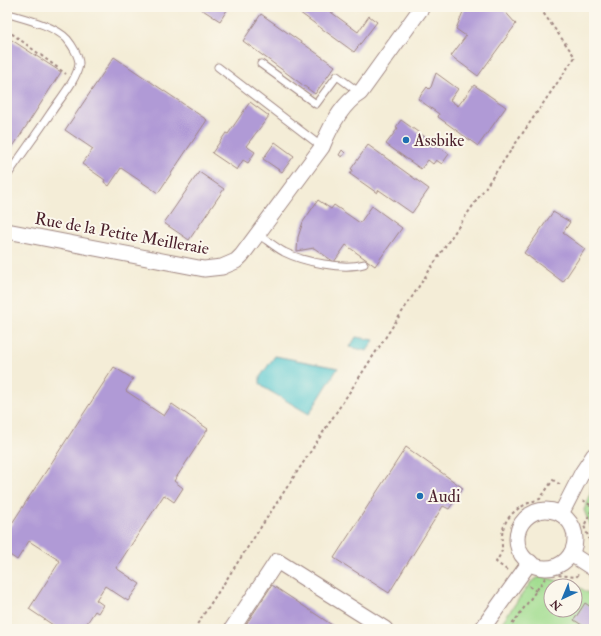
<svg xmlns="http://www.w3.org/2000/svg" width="601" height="636" font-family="'IM FELL Double Pica',serif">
	<rect width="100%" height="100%" fill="#fbf7ec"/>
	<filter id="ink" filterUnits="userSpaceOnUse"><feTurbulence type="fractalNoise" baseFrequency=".025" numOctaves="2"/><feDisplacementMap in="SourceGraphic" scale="8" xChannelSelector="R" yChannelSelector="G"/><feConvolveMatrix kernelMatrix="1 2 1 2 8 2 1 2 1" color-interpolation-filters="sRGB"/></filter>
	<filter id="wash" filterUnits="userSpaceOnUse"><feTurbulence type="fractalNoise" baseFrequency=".012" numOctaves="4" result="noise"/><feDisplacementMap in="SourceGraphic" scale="16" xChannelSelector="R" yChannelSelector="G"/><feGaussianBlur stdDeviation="0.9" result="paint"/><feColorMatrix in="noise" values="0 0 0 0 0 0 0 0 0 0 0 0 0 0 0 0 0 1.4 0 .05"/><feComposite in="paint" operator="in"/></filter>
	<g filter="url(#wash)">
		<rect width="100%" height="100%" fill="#f4edd7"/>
		<g fill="#a2dd90" stroke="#767e5e" fill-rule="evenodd">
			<path d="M594,472V535L584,510L590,496L592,475Z"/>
			<path d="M541,576L579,587L594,597V629H497L531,582ZM551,586H575V610H551Z"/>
		</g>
		<g fill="#5dcad1" stroke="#54747e">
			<path d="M356,337L374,340L367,351L350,347Z"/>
			<path d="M275,356L338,368L309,414L263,387L260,383V377Z"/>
		</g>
		<g id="blocks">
			<g fill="#b09ad6">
				<path d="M198,7H229L220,21Z"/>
				<path d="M292,7H324L358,32L369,16L377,22L354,52Z"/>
				<path d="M465,7H501L516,24L478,76L451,56L466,36L456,29Z"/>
				<path d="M261,14L335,66L315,94L243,41Z"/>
				<path d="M7,37L61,72L7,156Z"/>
				<path d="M114,57L207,120L158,193L121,168L109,186L104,182L105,180L82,164L93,149L65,130Z"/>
				<path d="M436,73L458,89L450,100L458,106L474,85L506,107L478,146L438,117L439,114L418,99L427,87L429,89L431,87Z"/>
				<path d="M250,102L269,116L246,146L255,152L248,163L243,160L237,170L212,153L226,133L228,134Z"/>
				<path d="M401,120L449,154L442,164L436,160L433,164L428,160L421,169L386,144L398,128L396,127Z"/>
				<path d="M275,142L294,156L282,172L263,159Z"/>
				<path d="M368,145L429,189L412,213L379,190L377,193L350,174L353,170L351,169Z"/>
				<path d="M342,150L345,153L342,157L339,155Z"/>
				<path d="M199,172L224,189L189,240L164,223Z"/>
				<path d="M318,200L331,209L334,205L360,223L372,206L402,228L375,266L346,245L334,262L314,248L297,251L298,237L303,222Z"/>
				<path d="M553,212L570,222L563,233L585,249L563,282L524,253Z"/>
				<path d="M114,367L133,379L126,391L164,416L172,404L208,429L174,481L183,488L174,502L164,495L116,568L140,584L128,601L105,586L96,600L103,605L98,613L95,611L83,629H75L73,628L72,629H59L29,609L60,561L29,541L17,560L7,553V531Z"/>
				<path d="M406,447L463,488L449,509L443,506L389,593L334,558Z"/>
				<path d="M272,585L338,629H243Z"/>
				<path d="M585,603L594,609V629H584L585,627L574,620Z"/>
			</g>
		</g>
	</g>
	<g filter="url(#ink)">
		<use href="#blocks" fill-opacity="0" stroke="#9f8681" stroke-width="1"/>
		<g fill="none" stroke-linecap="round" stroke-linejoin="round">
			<g stroke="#9f8681" stroke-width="9">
				<g id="service">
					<path d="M7,14H9C26,19 55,26 67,39C72,45 79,56 79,64C77,80 59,100 50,114C36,135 21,155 7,176"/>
					<path d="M261,64L316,104L337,76L360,93"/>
					<path d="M218,67L322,147"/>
					<path d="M258,234C267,240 275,247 284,252C304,262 343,270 364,264"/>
				</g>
			</g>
			<g stroke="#9f8681" stroke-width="17">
				<g id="minor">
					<path d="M7,231L204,269L222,267L236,261L242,255L322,147C330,127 342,104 360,93L422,7"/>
					<circle cx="546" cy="539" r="29"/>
					<path d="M561,514L582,473L594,455"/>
					<path d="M571,554L594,569"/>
					<path d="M232,629L277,561L385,629"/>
					<path d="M482,629L530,562"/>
				</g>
			</g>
			<g stroke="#9f8681" stroke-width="2" stroke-dasharray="3 3" stroke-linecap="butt">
				<path d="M7,30L66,74"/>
				<path d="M583,500L593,507"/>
				<path d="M594,505L584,526L594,551"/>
				<path d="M507,570L496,562C505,547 501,552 502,536C503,515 522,504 540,499L553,480L561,485"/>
				<path d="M529,586L536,591"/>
				<path d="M194,629L450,239L575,57L539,7"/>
				<path d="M509,629L548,574L576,577L579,574"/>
			</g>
			<use href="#service" stroke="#fff" stroke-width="7"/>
			<use href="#minor" stroke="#fff" stroke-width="15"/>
		</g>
	</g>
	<g fill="#1f6fb2" stroke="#fbf7ec" stroke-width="1.5">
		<circle cx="406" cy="140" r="4"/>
		<circle cx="420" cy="496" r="4"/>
	</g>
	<g text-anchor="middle" stroke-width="4" stroke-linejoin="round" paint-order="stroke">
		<g font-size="17" fill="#4a1f2b" stroke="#fbf7ec" text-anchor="start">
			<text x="414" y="146">Assbike</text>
			<text x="428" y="502">Audi</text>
		</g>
		<g font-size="17" fill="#4a1f2b" stroke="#fbf7ec">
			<text transform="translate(122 233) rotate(10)" y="6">Rue de la Petite Meilleraie</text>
		</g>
	</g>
	<rect width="601" height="636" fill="none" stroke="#fbf7ec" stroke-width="24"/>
	<g transform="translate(563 598) rotate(224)"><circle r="19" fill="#fbf7ec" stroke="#b4a19f"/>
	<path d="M0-3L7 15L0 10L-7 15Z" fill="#1f6fb2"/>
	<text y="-6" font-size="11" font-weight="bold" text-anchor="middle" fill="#4a1f2b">N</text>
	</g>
</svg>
